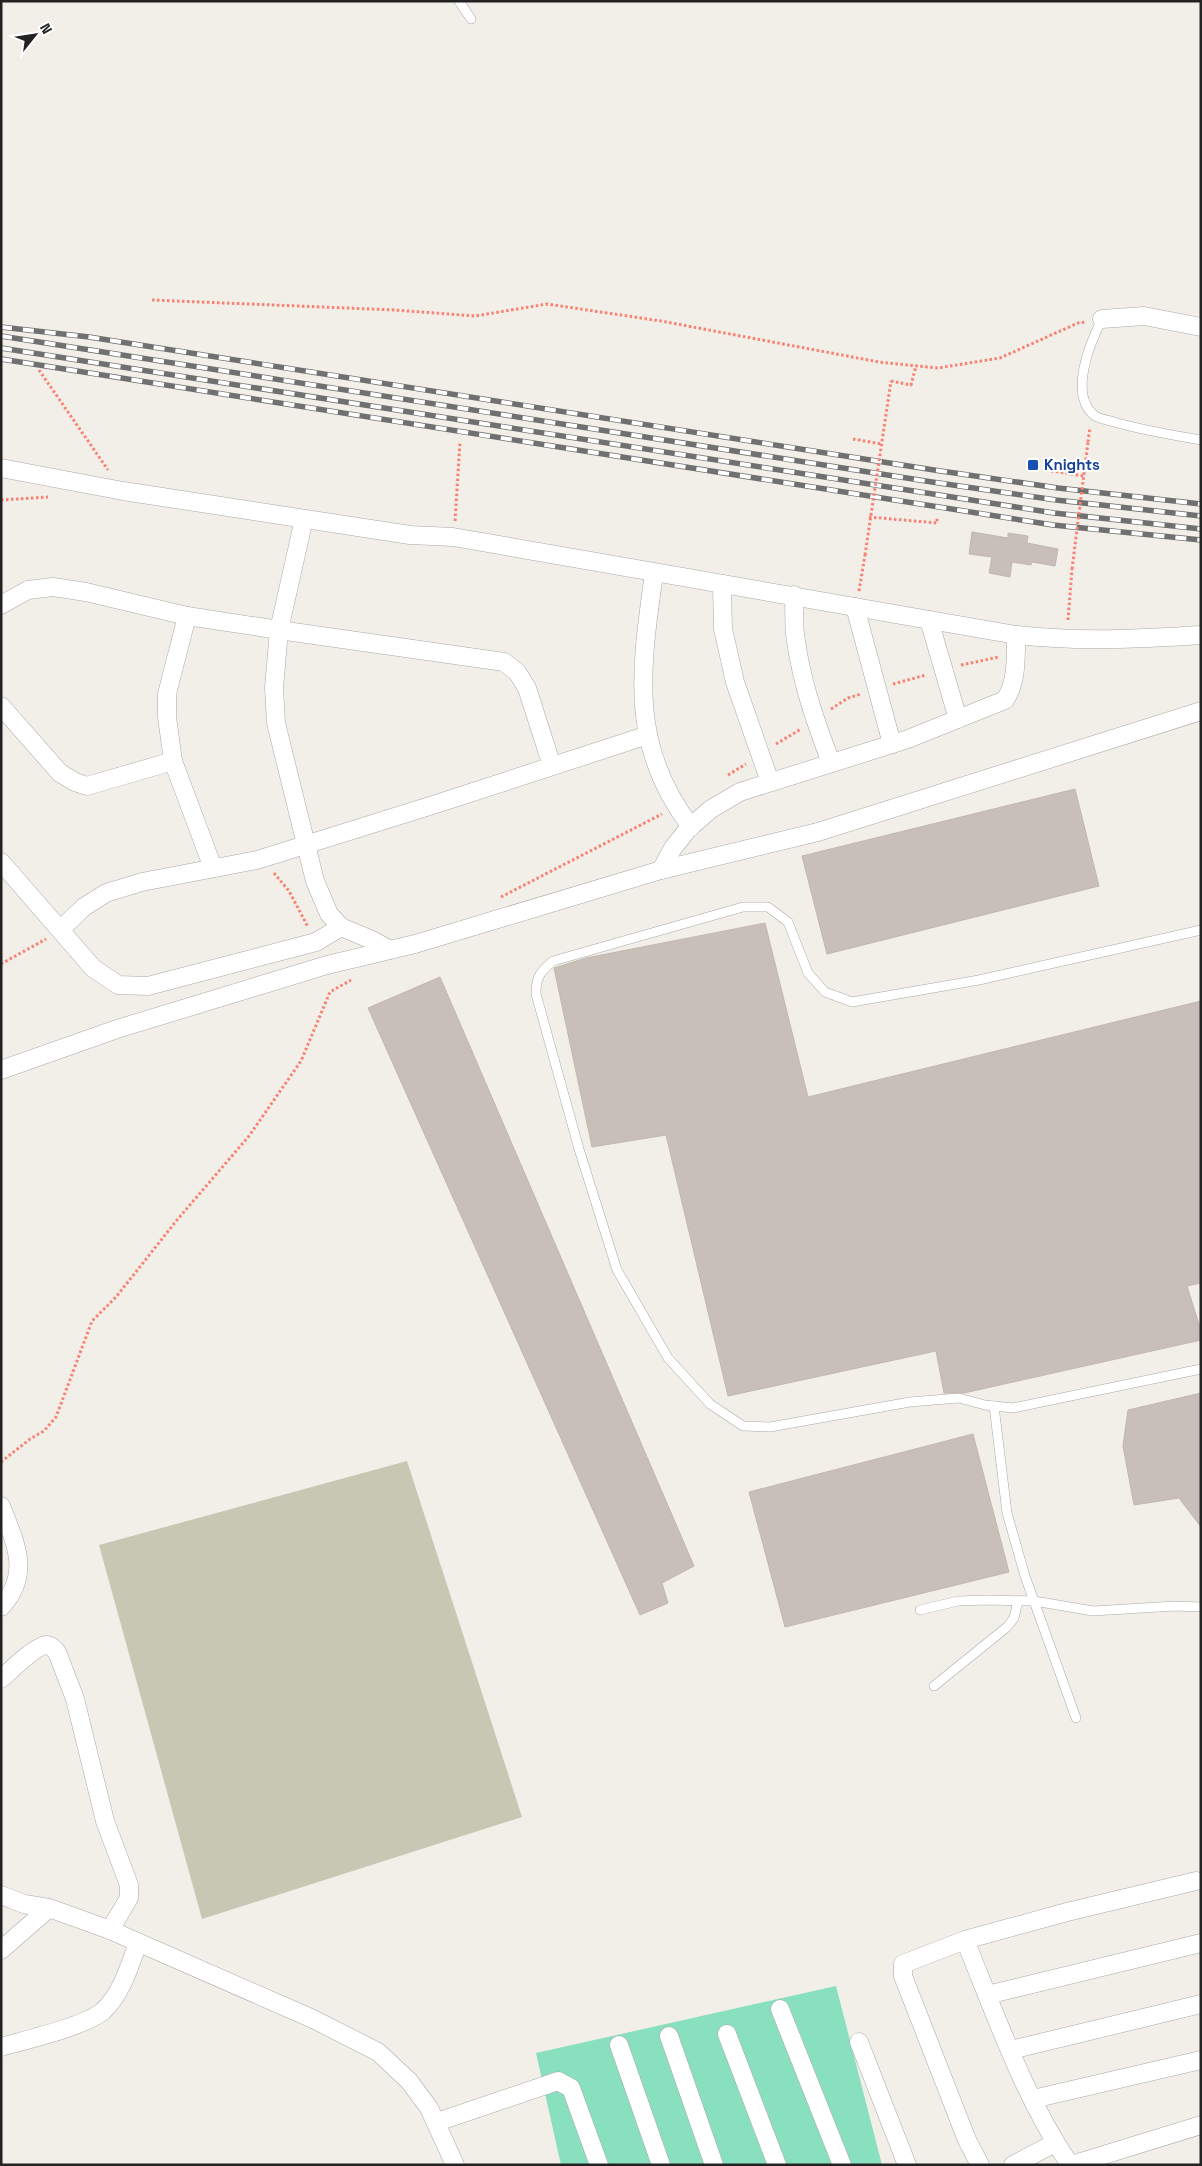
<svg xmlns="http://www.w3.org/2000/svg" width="1202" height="2166" font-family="'Space Grotesk',sans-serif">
	<rect width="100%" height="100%" fill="#f2efe9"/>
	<path fill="#c7c7b4" d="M407,1461L522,1817L202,1919L99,1545Z"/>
	<path fill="#88e0be" d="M836,1986L882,2165H561L536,2053Z"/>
	<g fill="#c7bfb8" stroke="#c4b6ab">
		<path d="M972,532L1008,538V533L1028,536L1027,543L1058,549L1055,566L1032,562L1031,565L1012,562L1010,577L989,573L992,557L969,554Z"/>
		<path d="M1075,789L1099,886L827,954L802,856Z"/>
		<path d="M765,923L808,1097L1201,1001V1283L1187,1286L1201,1331V1340L964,1393H944L936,1351L728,1396L666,1135L592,1147L554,968L586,958Z"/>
		<path d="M440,977L694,1566L662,1583L668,1603L640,1615L368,1008Z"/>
		<path d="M1201,1393V1527L1179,1498L1134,1505L1123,1446L1128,1410Z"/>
		<path d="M973,1434L1009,1572L785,1627L749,1492Z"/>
	</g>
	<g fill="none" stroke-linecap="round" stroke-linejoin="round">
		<g stroke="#a9a9a9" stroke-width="10">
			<g id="lane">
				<path d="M459,1L471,19"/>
				<path d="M1102,319C1090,343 1068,395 1095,416C1100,419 1108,420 1114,422C1142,430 1171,435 1201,440"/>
				<path d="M1201,930L979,980L852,1002L825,992L808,973L788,922L768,907H743L553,961C540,972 536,977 536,994L579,1149L617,1270L668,1358L710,1404L743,1426L770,1427L910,1402L959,1398L985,1405L1013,1408L1201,1369"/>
				<path d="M994,1406L1007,1513L1025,1576L1076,1718"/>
				<path d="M920,1610L958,1601L986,1600L1034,1601L1093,1611L1175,1606L1201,1607"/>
				<path d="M934,1686L1007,1627L1014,1618L1018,1601"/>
			</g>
		</g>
		<g stroke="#a9a9a9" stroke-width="19">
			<g id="street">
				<path d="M1102,319L1144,316L1201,327"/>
				<path d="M1,468L123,491L410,535L453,537L1016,635C1077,642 1139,639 1201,635"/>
				<path d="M654,573C641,668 628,745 691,827"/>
				<path d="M722,584L723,629L735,682L770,782"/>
				<path d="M794,595C795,610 793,627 796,641C802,684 816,723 831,763"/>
				<path d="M1,605L28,590L53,587L86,592L187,616L279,630L304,519"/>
				<path d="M855,607L892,744"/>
				<path d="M929,620L958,719"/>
				<path d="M1,706L60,773L75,782L87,786L173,761L167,717V694L187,616"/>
				<path d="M173,761L213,868"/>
				<path d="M1,862L93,968L118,985L148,986L316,942L341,927"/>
				<path d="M661,870L673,848L688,829L711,809L740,792L908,739L1005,700C1017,682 1016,657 1016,635"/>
				<path d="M61,929L84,907L106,893L142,882L257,860L436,804L648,735"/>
				<path d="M390,950L372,940L341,927L329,914L315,881L276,723L274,688L279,630L504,662L517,672L527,688L552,766"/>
				<path d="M1,1070L117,1029L327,965L415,944L661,870L818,832L1201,711"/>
				<path d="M1,1506C15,1542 32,1574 1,1607"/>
				<path d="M1,1679C10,1671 36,1645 47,1645C51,1645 54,1649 57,1652L75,1699L105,1821L129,1885V1898L110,1930"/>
				<path d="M1,1895L24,1904L49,1908L110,1930L313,2019L378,2052L409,2081L429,2108L455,2165"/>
				<path d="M965,1940C996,2016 1024,2097 1070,2165"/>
				<path d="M1,1950L49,1908"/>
				<path d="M987,1995L1201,1943"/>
				<path d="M780,2009L842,2165"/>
				<path d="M727,2034L777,2165"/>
				<path d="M669,2036L714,2165"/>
				<path d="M859,2042L907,2165"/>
				<path d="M619,2045L661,2165"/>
				<path d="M1,2047C25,2040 86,2026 103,2011C122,1993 129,1967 138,1943"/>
				<path d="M1011,2050L1201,2004"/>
				<path d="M1033,2099L1201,2060"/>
				<path d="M437,2122L558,2081L571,2088L599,2165"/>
				<path d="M980,2165L967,2140L903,1976V1964L965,1940L1067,1912L1196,1881"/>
				<path d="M1013,2165L1055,2143"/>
				<path d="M1071,2165L1201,2125"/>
			</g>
		</g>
		<g stroke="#fa8072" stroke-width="3" stroke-dasharray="2.5 2.5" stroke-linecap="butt">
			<path d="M152,300L395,310L475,316L547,304L661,321L879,362L938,368L1000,358L1078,323L1086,322"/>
			<path d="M39,370L108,470"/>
			<path d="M891,381L911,385L916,366"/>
			<path d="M853,439L882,444"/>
			<path d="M1088,442L1090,427"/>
			<path d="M1046,470L1084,476"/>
			<path d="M1,500L48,497"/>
			<path d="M869,517L937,523V518"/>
			<path d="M455,521L460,442"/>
			<path d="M859,591L865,555"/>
			<path d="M1068,620L1072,569"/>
			<path d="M961,665L999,657"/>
			<path d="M893,684L926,675"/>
			<path d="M831,709L848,698L861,694"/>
			<path d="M776,744L801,729"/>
			<path d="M728,775L746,764"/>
			<path d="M274,873L289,891L308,927"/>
			<path d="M501,897L662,814"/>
			<path d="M1,964L46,939"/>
			<path d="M1,1462L30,1439L44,1431L56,1417L92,1321L116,1297L177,1220L249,1136L301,1061L330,992L351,980"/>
		</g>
		<use href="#lane" stroke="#fff" stroke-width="9"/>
		<use href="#street" stroke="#fff" stroke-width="18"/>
		<g stroke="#707070" stroke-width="5.5">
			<g id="rail">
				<path d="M1,327L89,337L934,470L1058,488L1201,504"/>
				<path d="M1,336L932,482L1056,500L1201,516"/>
				<path d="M1,348L1054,513L1201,529"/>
				<path d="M1,359L1053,525L1201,540"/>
			</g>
		</g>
		<use href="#rail" stroke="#fff" stroke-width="4" stroke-dasharray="11" stroke-linecap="butt"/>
		<g stroke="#fa8072" stroke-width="3" stroke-dasharray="2.5 2.5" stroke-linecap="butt">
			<path d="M865,555L891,381"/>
			<path d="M1072,569L1088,442"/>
		</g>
	</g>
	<rect fill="#1a4fb4" stroke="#fff" stroke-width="2" x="1027" y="459" width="12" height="12" rx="2.5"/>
	<g text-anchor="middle" stroke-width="4" stroke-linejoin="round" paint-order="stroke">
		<g font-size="15" font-weight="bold" fill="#164399" stroke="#fff" text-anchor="start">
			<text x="1044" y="470">Knights</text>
		</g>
	</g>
	<rect width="1202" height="2166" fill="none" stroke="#222222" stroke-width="5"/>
	<g transform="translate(35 35) rotate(60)" stroke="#ffffff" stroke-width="4" paint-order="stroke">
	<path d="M0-4L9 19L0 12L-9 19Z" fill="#222222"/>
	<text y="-8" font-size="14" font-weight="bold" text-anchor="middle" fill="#222222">N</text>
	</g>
</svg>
